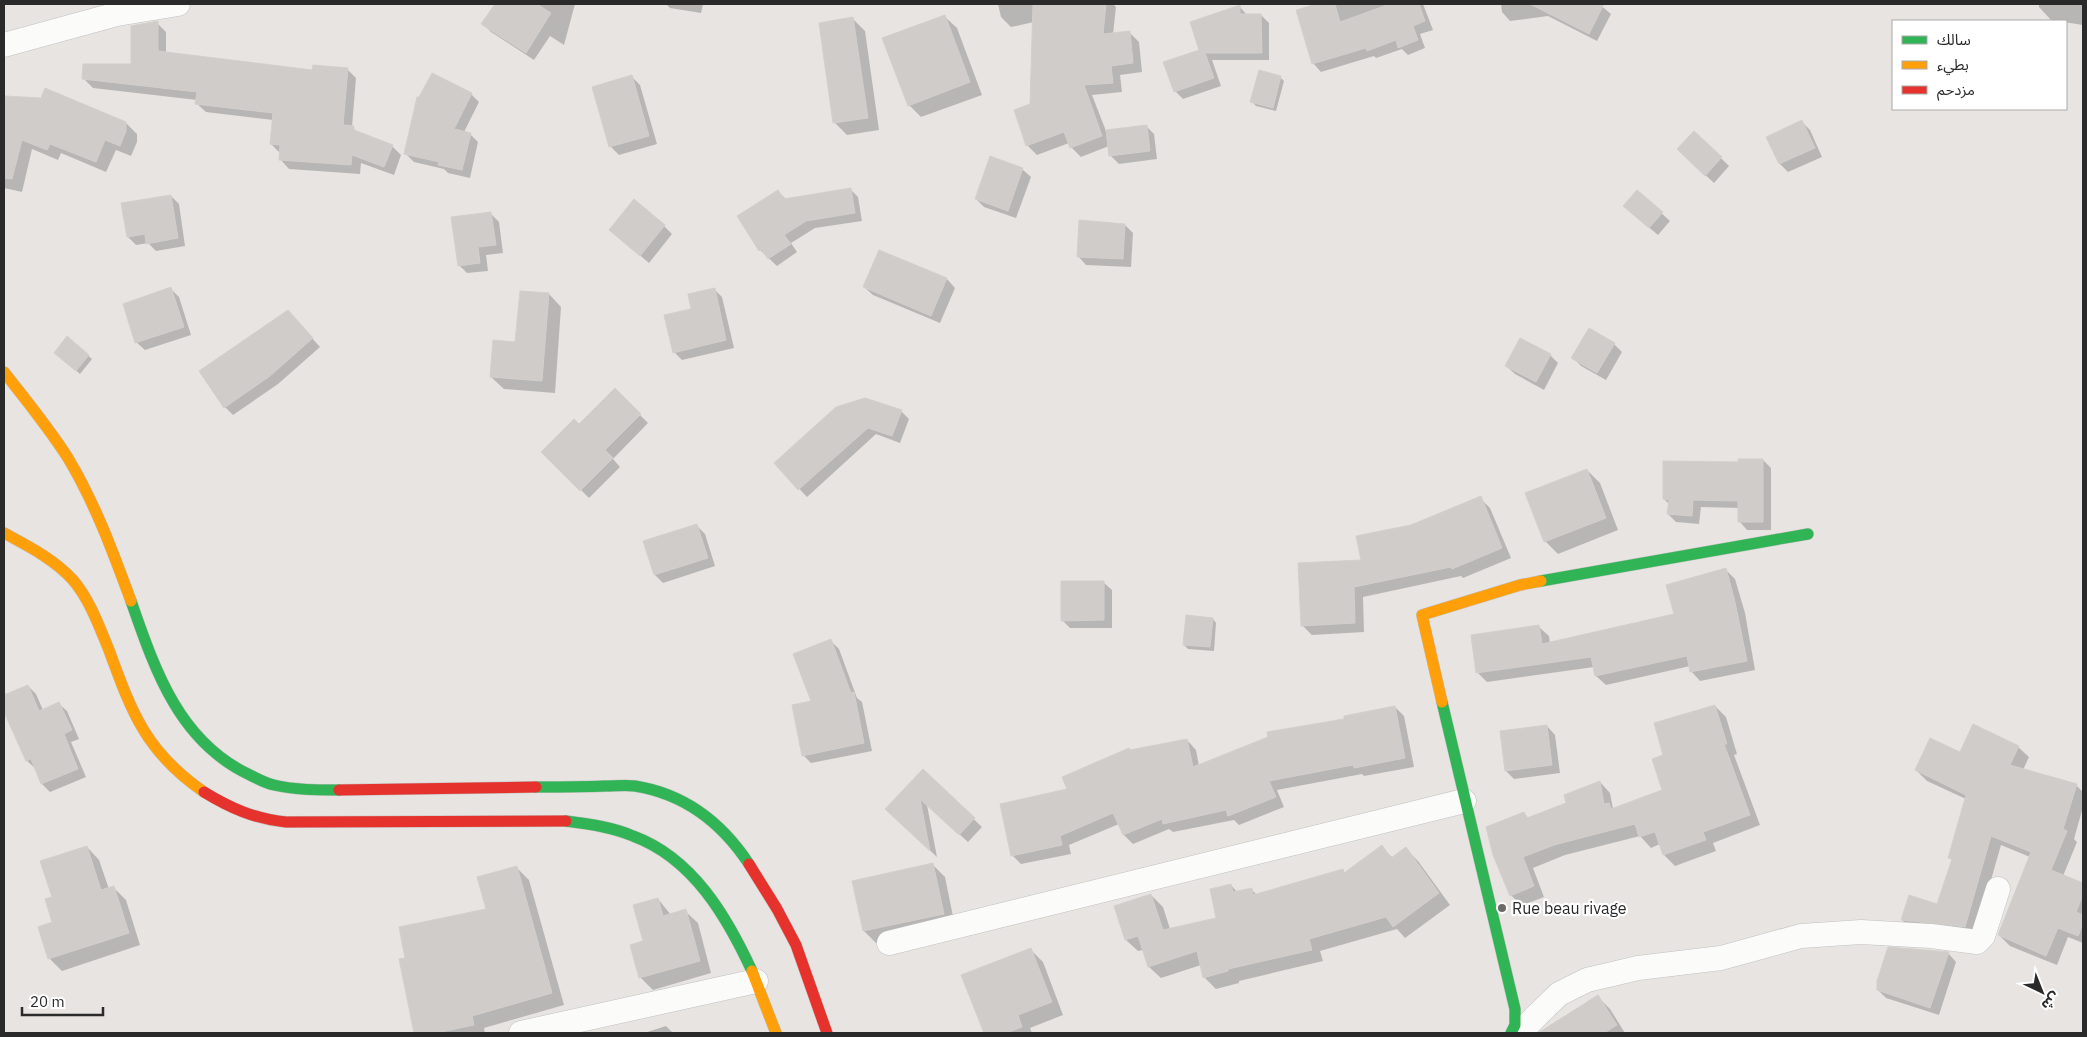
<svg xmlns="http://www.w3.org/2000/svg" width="2087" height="1037" font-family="'IBM Plex Sans','Noto Sans Arabic',sans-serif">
	<rect width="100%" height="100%" fill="#e7e4e1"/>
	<g fill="#0003">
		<path d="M496,4H575L564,45L550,36L534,60L491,32L483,24Z"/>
		<path d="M666,4H703L701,13L670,8Z"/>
		<path d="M998,4H1113L1116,7L1113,34L1129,32L1139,42L1142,72L1120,75L1122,92L1092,95L1106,131L1146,126L1154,134L1157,159L1119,164L1110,155L1109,146L1081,157L1071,147L1069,143L1037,155L1027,145L1031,105L1034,22L1011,27L1001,17Z"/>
		<path d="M1322,4H1423L1433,30L1420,34L1425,48L1408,55L1402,49L1376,58L1374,56L1321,72L1313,63L1298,11Z"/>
		<path d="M1501,4H1599L1611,14L1597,41L1548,16L1510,21L1502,12Z"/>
		<path d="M2039,4H2083V25L2051,20L2039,7Z"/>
		<path d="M1239,6L1247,15H1261L1269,23V60H1212L1221,86L1183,99L1175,91L1201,50Z"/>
		<path d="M944,16L957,28L982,95L921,117L909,105Z"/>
		<path d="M853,19L865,31L879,130L847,135L834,122Z"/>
		<path d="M157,23L166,32V54L313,71L347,69L356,78L352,127L360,134L392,146L401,155L394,175L361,163L360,174L289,169L280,159V153L271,144L273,120L206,112L196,103L197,100L93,88L83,78L132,66Z"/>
		<path d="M632,77L640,85L657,144L619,155L611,147L594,88Z"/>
		<path d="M1280,77L1284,81L1276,111L1256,106L1252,102Z"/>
		<path d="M471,94L479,102L464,132L470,134L478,142L470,178L448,173L444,169L414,162L406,154Z"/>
		<path d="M4,97L42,100L126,123L137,134V142L131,156L116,150L106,172L61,153L58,160L32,149L22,192L4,188Z"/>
		<path d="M1802,122L1810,130L1822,157L1788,172L1780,164Z"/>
		<path d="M1694,132L1729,166L1714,183L1686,157Z"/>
		<path d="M1022,169L1031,177L1016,218L984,207L976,199Z"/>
		<path d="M850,189L858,197L862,221L815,228L791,243L797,252L777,266L760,250L778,192L786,199Z"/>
		<path d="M1637,191L1670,221L1658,235L1633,214Z"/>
		<path d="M171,196L179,204L185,246L156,251L148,243L136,245L128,237Z"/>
		<path d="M491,214L499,222L503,253L486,255L488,271L467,273L459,265Z"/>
		<path d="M1125,225L1133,233L1131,267L1086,265L1078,256Z"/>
		<path d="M664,226L672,234L649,263L610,230Z"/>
		<path d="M879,251L947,279L955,288L940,323L873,295L864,287Z"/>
		<path d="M171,289L179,297L191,335L145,350L136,342Z"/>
		<path d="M714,289L722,297L734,348L682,360L674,352Z"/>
		<path d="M549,294L561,307L555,393L504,389L491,377L517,343Z"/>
		<path d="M288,311L320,347L278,384L233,415L225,407Z"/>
		<path d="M68,338L92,359L80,374L59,356Z"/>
		<path d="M1614,344L1622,352L1606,380L1581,366L1573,358Z"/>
		<path d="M1550,355L1558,363L1544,390L1515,374L1506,366Z"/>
		<path d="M615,390L648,423L613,459L620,467L589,498L543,452L579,426Z"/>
		<path d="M901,411L909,419L900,443L876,434L807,497L775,463Z"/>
		<path d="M1763,460L1771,468V530H1747L1740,522V508L1701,507L1699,524L1676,522L1668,514L1669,504L1664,499Z"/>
		<path d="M1587,470L1600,483L1618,530L1558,554L1545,541Z"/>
		<path d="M1480,498L1490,508L1511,558L1463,578L1461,576L1363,597L1364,632L1312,635L1302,625L1362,561L1411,526Z"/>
		<path d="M696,525L705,534L715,566L663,583L655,575L645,542Z"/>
		<path d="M1726,570L1735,579L1745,613L1755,670L1700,681L1691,671L1690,666L1606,685L1596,676L1594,667L1487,682L1478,673L1539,627L1549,636L1550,644L1676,615Z"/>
		<path d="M1103,582L1112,590V628H1070L1062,620Z"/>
		<path d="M1213,619L1216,623L1214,651L1188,649L1184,645Z"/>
		<path d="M830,640L839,649L857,698L862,702L872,751L811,763L803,755L813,702Z"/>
		<path d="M28,686L36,694L43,710L58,703L67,711L79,739L71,742L86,777L50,792L42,784L36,769L27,761L4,709V697Z"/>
		<path d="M1715,706L1726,717L1737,754L1734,755L1760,825L1713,843L1716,851L1675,866L1664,855L1660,844L1651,848L1640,836L1565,855L1533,868L1544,897L1521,906L1511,895L1524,813L1529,819L1567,804L1600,782L1610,793L1613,809L1663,791L1664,756Z"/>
		<path d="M1395,707L1404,716L1414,767L1364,776L1362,774L1277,790L1284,807L1239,825L1234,820L1173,832L1169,829L1133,844L1124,835L1119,824L1069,845L1071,854L1021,864L1012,855L1069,790L1131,752L1187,740L1196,750L1199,766L1346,720Z"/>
		<path d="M1547,726L1555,735L1560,773L1514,779L1506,771Z"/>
		<path d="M2018,747L2029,757L2023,770L2076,785L2083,792V807L2074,839L2077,842L2063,876L2083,884V943L2068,937L2057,965L2010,946L1999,935L2030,857L2001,845L1975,936L1913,930L1902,920L1910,897L1937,906L1952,860L1950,858L1966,799L1927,781L1916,770L1961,754Z"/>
		<path d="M923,771L982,827L968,842L927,805L937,857L895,817Z"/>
		<path d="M87,847L99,860L109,889L113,887L126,900L140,945L62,971L49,958L54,923L53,898Z"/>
		<path d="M1381,847L1393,858L1406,849L1418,861L1450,905L1405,938L1397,929L1320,951L1323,961L1239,981V983L1216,989L1204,977L1201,965L1161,978L1149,967L1143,950L1138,951L1126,940L1151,895L1163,907L1170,929L1218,919L1231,885L1237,892L1251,889L1257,895L1342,871L1345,873Z"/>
		<path d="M933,865L945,877L955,926L876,943L864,931Z"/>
		<path d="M517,868L529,880L564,1005L484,1028L485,1033H415L400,960L406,959L488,910Z"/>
		<path d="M658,899L671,915L685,911L698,923L711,973L653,990L640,977L644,942Z"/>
		<path d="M1030,949L1043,962L1063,1015L1030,1028L1032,1033H985L963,976Z"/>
		<path d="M1948,953L1956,962L1939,1015L1886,998L1878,990Z"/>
		<path d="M1598,997L1610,1009L1625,1033H1557L1552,1025Z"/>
		<path d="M666,1026L673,1033H644Z"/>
	</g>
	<g fill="#cfccca" stroke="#d2cfcd">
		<path d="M495,4H537L551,13L526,53L481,24Z"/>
		<path d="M1033,4H1106L1103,34L1130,31L1133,63L1111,66L1113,83L1084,85L1102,136L1070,148L1064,132L1026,146L1014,110L1030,104Z"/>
		<path d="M1317,4H1335L1340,22L1390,4H1419L1425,21L1413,26L1418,40L1398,48L1396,40L1367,51L1366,48L1312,64L1296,10Z"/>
		<path d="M1530,4H1604L1589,34Z"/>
		<path d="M1240,5V14H1261L1262,53H1205L1214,78L1174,92L1163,62L1199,50L1190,22Z"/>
		<path d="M945,15L970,82L908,106L882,38Z"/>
		<path d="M853,17L868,118L833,123L819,23Z"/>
		<path d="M158,21V51L312,70L313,65L348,68L343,125L354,126V130L393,145L384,167L352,155L351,165L279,160L280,145L270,144L273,113L195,104L197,92L82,79L83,64H131V26Z"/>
		<path d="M1259,70L1281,76L1273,108L1250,102Z"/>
		<path d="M432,73L472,93L454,129L471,133L462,170L438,165L439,162L404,154L417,97H419Z"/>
		<path d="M632,75L649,136L609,147L592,87Z"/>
		<path d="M45,88L126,122V131L120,146L105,140L96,162L50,144L47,150L22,140L12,179L4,178V96L41,98Z"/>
		<path d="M1802,120L1815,148L1779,164L1766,137Z"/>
		<path d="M1147,125L1150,151L1109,156L1106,130Z"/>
		<path d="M1694,131L1722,157L1705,176L1677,149Z"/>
		<path d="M990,156L1023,168L1008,211L975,199Z"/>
		<path d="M851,188L855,213L806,221L784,235L791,244L768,259L761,249L759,251L737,216L778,190L784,199Z"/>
		<path d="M1637,190L1663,212L1649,228L1623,206Z"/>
		<path d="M171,195L178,238L146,244L145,234L127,237L121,203Z"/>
		<path d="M634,199L665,225L640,256L609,230Z"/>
		<path d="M491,212L496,245L478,247L480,263L458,266L451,217Z"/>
		<path d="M1079,220L1125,224L1123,259L1077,257Z"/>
		<path d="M879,250L947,278L931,316L863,287Z"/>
		<path d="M171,287L184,327L135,343L123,304Z"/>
		<path d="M715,288L726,340L673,353L664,315L691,309L688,294Z"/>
		<path d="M520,291L549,293L542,381L490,377L493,340L515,342Z"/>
		<path d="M288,310L313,338L270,376L224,408L199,371Z"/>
		<path d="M1589,328L1615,343L1597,373L1571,358Z"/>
		<path d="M67,336L89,355L76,371L54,353Z"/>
		<path d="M1520,338L1551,354L1536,382L1505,366Z"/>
		<path d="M615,388L641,414L605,450L613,458L580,491L541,452L574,419L579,424Z"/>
		<path d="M865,398L902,410L892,436L868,428L798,490L774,463L836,407Z"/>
		<path d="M1738,459H1763V522H1738V501L1693,500L1692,516L1667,514L1669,500L1663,499V461L1738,462Z"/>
		<path d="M1587,469L1606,518L1544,542L1525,493Z"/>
		<path d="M1481,496L1502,548L1452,569L1451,567L1354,587L1355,623L1301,626L1298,563L1361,560L1356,536L1411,525Z"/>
		<path d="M697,524L708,558L654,575L643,541Z"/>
		<path d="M1726,568L1735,602L1747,661L1690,672L1687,656L1595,676L1591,657L1476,673L1471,635L1539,625L1542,644L1674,614L1666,585Z"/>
		<path d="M1061,581H1104V620L1061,621Z"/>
		<path d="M1186,615L1213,618L1210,647L1183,645Z"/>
		<path d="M831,639L851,693L854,692L864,743L802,756L792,705L811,701L793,654Z"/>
		<path d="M28,685L39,711L59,702L72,730L64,734L78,769L41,784L31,759L26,761L4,712V695Z"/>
		<path d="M1715,705L1727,744H1724L1750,815L1703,832L1706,840L1663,855L1655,832L1639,837L1635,824L1554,845L1523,857L1534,886L1510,896L1493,855L1486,827L1524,812L1527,818L1566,803L1564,795L1600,781L1604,804L1609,803L1611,809L1662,790L1652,759L1663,755L1654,723Z"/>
		<path d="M1395,706L1405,758L1354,768L1353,765L1269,781L1276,797L1228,816L1226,810L1163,824L1162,819L1123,835L1113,813L1060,836L1062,845L1011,856L1000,804L1067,789L1062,777L1129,748L1130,750L1187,739L1193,767L1268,737L1267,732L1344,719V716Z"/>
		<path d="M1973,724L2019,746L2010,765L2077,784L2063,829L2067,831L2051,870L2083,883V895L2076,912L2083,915V924L2078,936L2058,928L2046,956L1998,935L2031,852L1991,836L1965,927L1901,920L1909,895L1937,904L1952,859L1948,858L1966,795L1915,770L1930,738L1960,752Z"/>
		<path d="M1547,725L1552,765L1505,771L1500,731Z"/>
		<path d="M923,769L975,818L959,835L920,799L930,851L885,809Z"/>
		<path d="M1382,845L1391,858L1406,847L1439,893L1393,927L1386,917L1309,939L1312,950L1228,969V971L1203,978L1197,951L1148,967L1138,936L1125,940L1114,906L1151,894L1163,930L1216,918L1210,889L1231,884L1233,892L1252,888L1253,895L1343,869L1344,873Z"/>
		<path d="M87,846L101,890L114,886L129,933L48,959L38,927L52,922L45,899L52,897L40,861Z"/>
		<path d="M933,863L944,914L863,931L852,881Z"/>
		<path d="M517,866L552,993L472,1016L474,1025L436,1033H414L399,959L405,958L399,927L486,909L477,877Z"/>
		<path d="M658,898L663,916L686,909L700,961L639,978L630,945L643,941L633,905Z"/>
		<path d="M1888,947L1949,952L1930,1008L1877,990V981Z"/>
		<path d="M1031,948L1052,1002L1018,1015L1022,1027L1006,1033H984L961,975Z"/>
		<path d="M1598,995L1617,1025L1604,1033H1538Z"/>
	</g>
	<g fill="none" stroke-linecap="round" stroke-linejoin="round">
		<g stroke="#c2c1c1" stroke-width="25">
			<g id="street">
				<path d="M4,45L117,14L178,4"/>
				<path d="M889,943L1464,801"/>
				<path d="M521,1033L756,981"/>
				<path d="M1519,1033L1559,994L1587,980L1638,968L1721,958L1801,936L1861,932L1931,936L1977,942L1983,936L1998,889"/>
			</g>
		</g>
		<g stroke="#c2c1c1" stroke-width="12">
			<g id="fast">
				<path d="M1541,581L1808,534"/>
				<path d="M131,601C155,670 179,742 250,775C258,779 265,783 274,785C295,790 317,790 339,790"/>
				<path d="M1442,702L1515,1009V1025L1511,1033"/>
				<path d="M536,787C559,787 582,787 605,786C615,786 626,785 635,786C685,794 722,823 749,864"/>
				<path d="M566,821C589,824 612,827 633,836C693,858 727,917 752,971"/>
			</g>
		</g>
		<g stroke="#c2c1c1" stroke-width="12">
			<g id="slow">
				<path d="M4,372C26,400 49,428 68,458C95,503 113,552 131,601"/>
				<path d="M4,533C28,546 54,559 73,580C90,600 99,626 109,650C132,713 146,752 204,792"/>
				<path d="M1442,702L1422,615L1520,585L1541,581"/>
				<path d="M752,971L776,1033"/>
			</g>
		</g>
		<g stroke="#c2c1c1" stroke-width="12">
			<g id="jam">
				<path d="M339,790L536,787"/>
				<path d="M204,792C230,808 255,819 286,822L566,821"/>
				<path d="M749,864L777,909L796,945L827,1033"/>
			</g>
		</g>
		<use href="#street" stroke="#fbfbfa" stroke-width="24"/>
		<use href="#fast" stroke="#30b455" stroke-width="11"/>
		<use href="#slow" stroke="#ff9f0a" stroke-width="11"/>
		<use href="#jam" stroke="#e5322d" stroke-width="11"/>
	</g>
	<circle fill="#6c6b6a" stroke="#fff" stroke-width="2" cx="1502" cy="908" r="5"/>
	<g text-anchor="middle" stroke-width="4.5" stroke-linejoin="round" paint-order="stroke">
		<g font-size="16" fill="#2a2a2a" stroke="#fff" text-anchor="start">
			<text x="1512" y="914">Rue beau rivage</text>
		</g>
	</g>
	<rect width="2087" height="1037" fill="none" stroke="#2a2a2a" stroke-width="10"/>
	<rect x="1892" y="20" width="175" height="90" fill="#ffffff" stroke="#aaaaaa"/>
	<rect x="1902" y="36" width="25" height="8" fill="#30b455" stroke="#aaaaaa"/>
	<text x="1937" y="45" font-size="15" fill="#2a2a2a">سالك</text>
	<rect x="1902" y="61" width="25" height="8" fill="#ff9f0a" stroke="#aaaaaa"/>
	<text x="1937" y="70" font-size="15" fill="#2a2a2a">بطيء</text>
	<rect x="1902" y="86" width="25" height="8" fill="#e5322d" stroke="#aaaaaa"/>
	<text x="1937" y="95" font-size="15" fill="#2a2a2a">مزدحم</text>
	<g transform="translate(2042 992) rotate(137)" stroke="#ffffff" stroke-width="4" paint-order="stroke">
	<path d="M0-4L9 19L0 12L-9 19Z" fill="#2a2a2a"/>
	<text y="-8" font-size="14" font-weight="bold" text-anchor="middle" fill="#2a2a2a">ش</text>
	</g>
	<path d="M22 1007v8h81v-8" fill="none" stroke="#2a2a2a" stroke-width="2.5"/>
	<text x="30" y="1007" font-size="15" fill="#2a2a2a" stroke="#ffffff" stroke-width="4" paint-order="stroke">20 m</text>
</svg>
